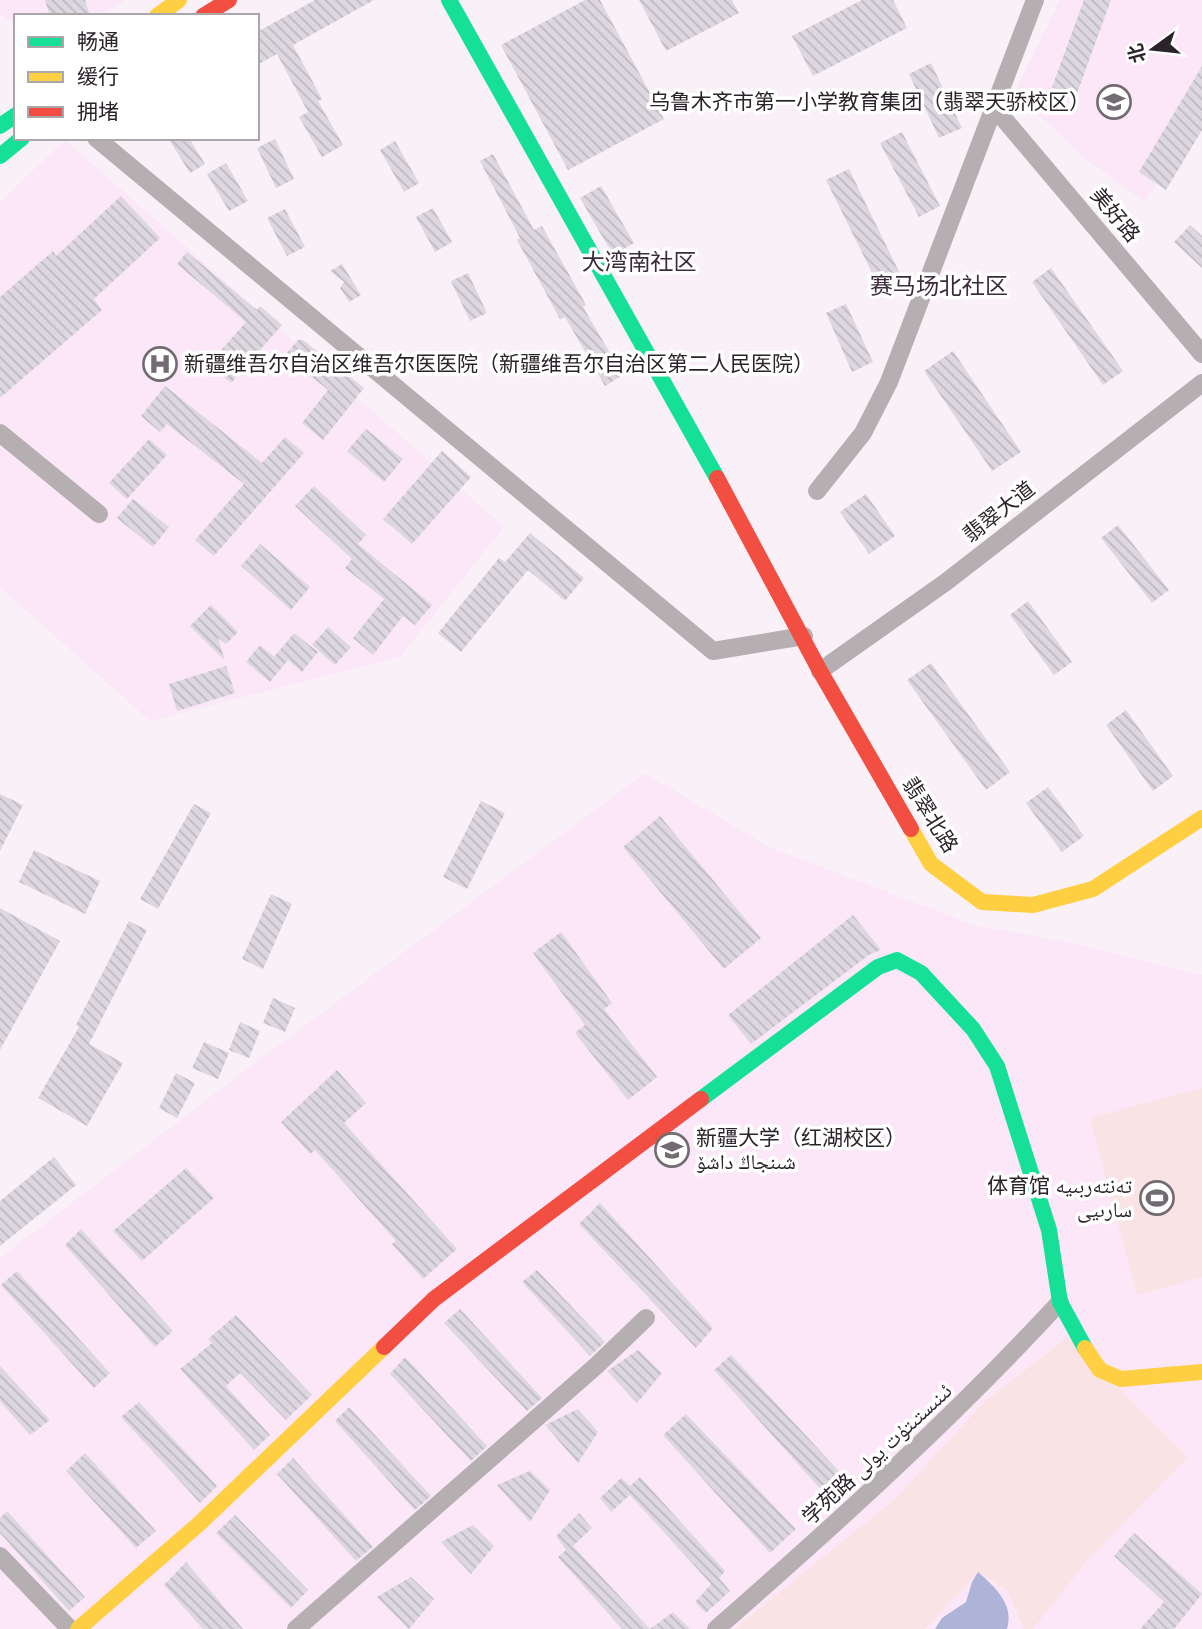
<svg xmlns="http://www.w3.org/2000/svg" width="1202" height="1629" font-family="Lato,'Noto Naskh Arabic','Noto Sans SC',sans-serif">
	<defs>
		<pattern id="building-back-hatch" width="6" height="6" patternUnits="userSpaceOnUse" patternTransform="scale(1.75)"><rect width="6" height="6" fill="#ddd8e0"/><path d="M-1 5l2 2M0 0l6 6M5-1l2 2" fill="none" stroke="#beb9c0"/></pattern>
	</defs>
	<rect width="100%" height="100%" fill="#f9f0f8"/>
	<g fill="#fbe7f8">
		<path d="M0,0H125L98,16H16V25L0,14Z"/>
		<path d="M1060,0H1202V112L1145,202L1089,162L1015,92Z"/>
		<path d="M65,140L504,527L400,657L150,721L0,587V202Z"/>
		<path d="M645,773L769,847L974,925L1077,944L1202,975V1629H0V1258L248,1068Z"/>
	</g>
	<g fill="#fae3e4">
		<path d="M1202,1088V1277L1137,1295L1090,1118Z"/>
		<path d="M1068,1337L1188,1457L1087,1561L1033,1629H1024L1007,1590L978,1572L925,1629H734L894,1500L984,1402Z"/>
	</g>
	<path fill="#adb4d8" d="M978,1572C994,1586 1015,1605 1007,1629H935L942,1618L966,1602L972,1582Z"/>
	<g fill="url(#building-back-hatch)">
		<path d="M45,0H85L89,13L50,16Z"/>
		<path d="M315,0H374L293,45L322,99L318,101L343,145L322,157L299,117L308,112L277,54L257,65V32Z"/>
		<path d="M585,0H600L664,119L568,170L501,45Z"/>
		<path d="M639,0H732L739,13L666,51Z"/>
		<path d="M862,0H893L907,28L813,76L792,36Z"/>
		<path d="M1084,0H1111L1076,96L1052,87Z"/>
		<path d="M931,63L962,128L939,138L909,74Z"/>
		<path d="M1202,66V130L1166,190L1139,172Z"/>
		<path d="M902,132L940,206L919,217L880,143Z"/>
		<path d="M168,138H189L205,164L190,173Z"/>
		<path d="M275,139L294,179L276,188L257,148Z"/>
		<path d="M395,141L419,183L404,192L380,150Z"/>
		<path d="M493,154L534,230L542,226L586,305L583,307L623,375L605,386L565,317L560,319L517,240L520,238L480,161Z"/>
		<path d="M226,163L248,201L229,211L207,174Z"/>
		<path d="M849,169L904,282L882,293L826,180Z"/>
		<path d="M601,186L634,243L613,255L580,198Z"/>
		<path d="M121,196L160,238L94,299L102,310L0,398V297L53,251L56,256Z"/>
		<path d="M433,208L452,242L435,252L416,217Z"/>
		<path d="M285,209L305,247L287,256L267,218Z"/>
		<path d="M1190,225L1202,236V268L1174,242Z"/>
		<path d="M187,252L257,310L260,306L282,325L231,383L209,364L246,322L177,264Z"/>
		<path d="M342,264L361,295L349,302L340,288L344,282L330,271Z"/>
		<path d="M1051,268L1123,371L1103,385L1032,282Z"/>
		<path d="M468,273L487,313L470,321L451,281Z"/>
		<path d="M846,304L873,362L852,372L826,313Z"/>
		<path d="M298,340H303L364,388L323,440L302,423L328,390L285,355Z"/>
		<path d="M953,351L1021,452L992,471L924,371Z"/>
		<path d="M165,386L262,463L285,437L304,453L214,556L195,540L244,484L167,424L160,432L141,416Z"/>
		<path d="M366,429L403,459L384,482L347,451Z"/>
		<path d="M149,439L167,455L127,499L109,483Z"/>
		<path d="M442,451L471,477L412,544L383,519Z"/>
		<path d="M314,486L366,535L358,544L432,605L415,625L403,616L373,655L353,638L384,599L345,568L352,559L295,506Z"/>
		<path d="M866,494L895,536L869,554L840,512Z"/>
		<path d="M133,499L169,527L153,547L117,518Z"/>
		<path d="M1118,525L1169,590L1152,603L1101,538Z"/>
		<path d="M530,533L584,578L565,601L528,570L461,652L438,633L499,558L505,562Z"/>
		<path d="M260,544L310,587L291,610L241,566Z"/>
		<path d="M1028,601L1072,662L1054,675L1010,615Z"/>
		<path d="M211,605L238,632L226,644L218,638L225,661L190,626Z"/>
		<path d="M328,627L351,647L335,665L312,645Z"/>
		<path d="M294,633L318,652L302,672L288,660L270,682L246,662L260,645L274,657Z"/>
		<path d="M931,663L1010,772L986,790L907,680Z"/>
		<path d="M226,666L235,693L177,711L169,684Z"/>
		<path d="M1126,710L1173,776L1153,791L1106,725Z"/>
		<path d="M1048,787L1084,836L1062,852L1026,803Z"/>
		<path d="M0,794L23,805L0,851Z"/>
		<path d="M481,801L505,813L467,889L443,877Z"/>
		<path d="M194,804L211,813L158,909L140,899Z"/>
		<path d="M660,816L761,938L724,969L623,847Z"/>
		<path d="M34,850L100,881L85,914L19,882Z"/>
		<path d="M271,894L292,904L263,969L242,959Z"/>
		<path d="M0,908L60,941L0,1050Z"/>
		<path d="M853,915L881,950L869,955L751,1044L728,1015Z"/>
		<path d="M129,921L147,930L89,1044L123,1063L87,1126L38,1098L79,1027L76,1025Z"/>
		<path d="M561,932L612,1003L604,1009L657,1077L628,1100L575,1033L585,1025L533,953Z"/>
		<path d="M273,998L295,1008L285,1032L263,1023Z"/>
		<path d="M240,1022L260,1031L249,1058L229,1050Z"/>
		<path d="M204,1042L229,1053L218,1079L192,1068Z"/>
		<path d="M337,1070L366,1103L344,1123L457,1249L423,1279L392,1244L396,1241L315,1150L310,1154L281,1122Z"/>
		<path d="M176,1073L195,1083L177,1118L159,1108Z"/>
		<path d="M54,1157L76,1185L0,1246V1201Z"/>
		<path d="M186,1168L214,1198L142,1261L113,1231Z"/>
		<path d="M600,1203L713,1328L696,1348L579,1224Z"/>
		<path d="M81,1229L173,1331L155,1347L65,1245Z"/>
		<path d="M537,1270L605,1342L590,1356L522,1282Z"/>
		<path d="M17,1271L110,1373L94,1388L1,1285Z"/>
		<path d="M460,1309L542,1398L527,1411L444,1323Z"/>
		<path d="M236,1315L312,1395L286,1420L240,1373L226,1386L270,1435L254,1450L180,1369L212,1343L208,1339Z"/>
		<path d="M638,1350L662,1373L637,1403L607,1371Z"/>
		<path d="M731,1355L849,1482L832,1502L714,1370Z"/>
		<path d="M405,1357L487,1446L471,1461L390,1374Z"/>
		<path d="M0,1366L50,1420L30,1435L0,1401Z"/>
		<path d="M139,1402L217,1486L200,1503L121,1417Z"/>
		<path d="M349,1407L431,1496L415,1510L335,1421Z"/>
		<path d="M578,1409L598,1432L578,1463L545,1425Z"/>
		<path d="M686,1414L796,1529L770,1553L663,1435Z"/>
		<path d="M85,1453L156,1531L136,1548L66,1471Z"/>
		<path d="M293,1458L373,1547L356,1561L277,1474Z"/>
		<path d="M530,1471L550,1490L530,1522L497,1485Z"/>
		<path d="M640,1477L725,1571L719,1578L730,1591L706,1613L695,1602L711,1584L630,1495L611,1512L600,1498L621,1478L630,1486Z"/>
		<path d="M7,1511L85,1597L69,1611L0,1533V1518Z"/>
		<path d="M579,1513L592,1528L573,1546L650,1629H622L558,1557L566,1550L556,1536Z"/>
		<path d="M235,1515L308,1590L291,1608L216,1533Z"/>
		<path d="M473,1525L494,1546L471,1574L441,1542Z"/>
		<path d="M1134,1533L1202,1594L1174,1629H1140L1164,1602L1114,1556Z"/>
		<path d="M186,1562L243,1629H203L164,1585Z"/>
		<path d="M411,1577L434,1599L409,1629L377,1597Z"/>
		<path d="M673,1612L690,1629H650Z"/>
	</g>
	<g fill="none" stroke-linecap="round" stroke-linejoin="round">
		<g stroke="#b5afb2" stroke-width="18">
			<path d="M993,106L1202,354"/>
			<path d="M96,138L713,651L804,636"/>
			<path d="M0,433L99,514"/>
			<path d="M817,491L863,433L889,382L1035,0"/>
			<path d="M820,671L946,582L1202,383"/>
			<path d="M0,1556L70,1629"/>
			<path d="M296,1629L596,1366L646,1318"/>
			<path d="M716,1629C836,1524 952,1419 1060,1302"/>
		</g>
		<g stroke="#16e098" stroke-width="16">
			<path d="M449,0L717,478"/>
			<path d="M0,126L16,115"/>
			<path d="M0,156L22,138"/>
			<path d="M701,1099L878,967L897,960L921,973L973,1029L997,1066L1049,1230L1060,1302L1085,1348"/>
		</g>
		<g stroke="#ffcf43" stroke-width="16">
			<path d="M157,16L179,0"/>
			<path d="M911,829L931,864L982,902L1033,905L1093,889L1202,818"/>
			<path d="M1085,1348L1100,1370L1121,1379L1202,1372"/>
			<path d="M78,1629L200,1523L384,1347"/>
		</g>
		<g stroke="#f24e42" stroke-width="16">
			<path d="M203,16L229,0"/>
			<path d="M717,478L820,671L911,829"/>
			<path d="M384,1347L434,1299L701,1099"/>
		</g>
	</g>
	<defs>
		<g id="school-ring" transform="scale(1.75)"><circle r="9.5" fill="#fff" stroke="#736b72" stroke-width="1.5"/><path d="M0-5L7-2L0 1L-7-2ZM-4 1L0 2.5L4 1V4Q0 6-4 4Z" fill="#736b72"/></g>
		<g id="hospital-ring" transform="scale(1.75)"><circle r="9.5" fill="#fff" stroke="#736b72" stroke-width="1.5"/><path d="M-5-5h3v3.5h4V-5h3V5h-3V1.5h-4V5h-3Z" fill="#736b72"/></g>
		<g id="university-ring" transform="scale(1.75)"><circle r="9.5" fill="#fff" stroke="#736b72" stroke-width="1.5"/><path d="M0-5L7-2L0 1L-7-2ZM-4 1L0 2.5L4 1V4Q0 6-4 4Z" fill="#736b72"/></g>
		<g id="stadium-ring" transform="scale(1.75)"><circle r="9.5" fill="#fff" stroke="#736b72" stroke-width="1.5"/><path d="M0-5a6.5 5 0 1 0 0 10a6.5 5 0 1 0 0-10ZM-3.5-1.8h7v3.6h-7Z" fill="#736b72"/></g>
	</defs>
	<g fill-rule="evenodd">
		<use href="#school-ring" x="1114" y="102"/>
		<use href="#hospital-ring" x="160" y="364"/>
		<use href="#university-ring" x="672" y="1150"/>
		<use href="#stadium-ring" x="1157" y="1198"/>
	</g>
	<g text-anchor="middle" stroke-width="7" stroke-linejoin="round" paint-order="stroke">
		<g font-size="21" fill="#2b232a" stroke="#fff" text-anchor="end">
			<text x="1090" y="109">乌鲁木齐市第一小学教育集团（翡翠天骄校区）</text>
			<text x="184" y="371" text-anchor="start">新疆维吾尔自治区维吾尔医医院（新疆维吾尔自治区第二人民医院）</text>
			<text x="696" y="1145" text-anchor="start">新疆大学（红湖校区）<tspan x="696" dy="24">شىنجاڭ داشۆ</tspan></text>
			<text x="1132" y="1193">体育馆 تەنتەربىيە<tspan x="1132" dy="24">سارىيى</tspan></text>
		</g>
		<g font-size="21" fill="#2b232a" stroke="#fff">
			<text transform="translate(1115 215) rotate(50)" y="7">美好路</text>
			<text transform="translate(999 512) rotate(-38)" y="7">翡翠大道</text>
			<text transform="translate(930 815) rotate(58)" y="7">翡翠北路</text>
			<text transform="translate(877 1454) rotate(-43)" y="7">学苑路 ئىنىستىتۇت يولى</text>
		</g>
		<g font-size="23" fill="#3c2c3b" stroke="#fff">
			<text x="639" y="270">大湾南社区</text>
			<text x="939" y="294">赛马场北社区</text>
		</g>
	</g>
	<rect x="14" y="14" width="245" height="126" fill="#ffffff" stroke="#aaa7aa" stroke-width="2"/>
	<rect x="28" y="37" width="35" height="10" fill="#16e098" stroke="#aaa7aa" stroke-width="2"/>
	<text x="77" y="49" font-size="21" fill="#2b232a">畅通</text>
	<rect x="28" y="72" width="35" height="10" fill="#ffcf43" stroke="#aaa7aa" stroke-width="2"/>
	<text x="77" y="84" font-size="21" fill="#2b232a">缓行</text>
	<rect x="28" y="107" width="35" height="10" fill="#f24e42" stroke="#aaa7aa" stroke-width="2"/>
	<text x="77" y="119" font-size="21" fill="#2b232a">拥堵</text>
	<g transform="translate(1153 49) rotate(255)" stroke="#ffffff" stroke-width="5" paint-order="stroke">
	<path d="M0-5L12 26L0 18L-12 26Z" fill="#2b232a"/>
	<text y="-10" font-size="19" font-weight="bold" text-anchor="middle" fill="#2b232a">北</text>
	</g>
</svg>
